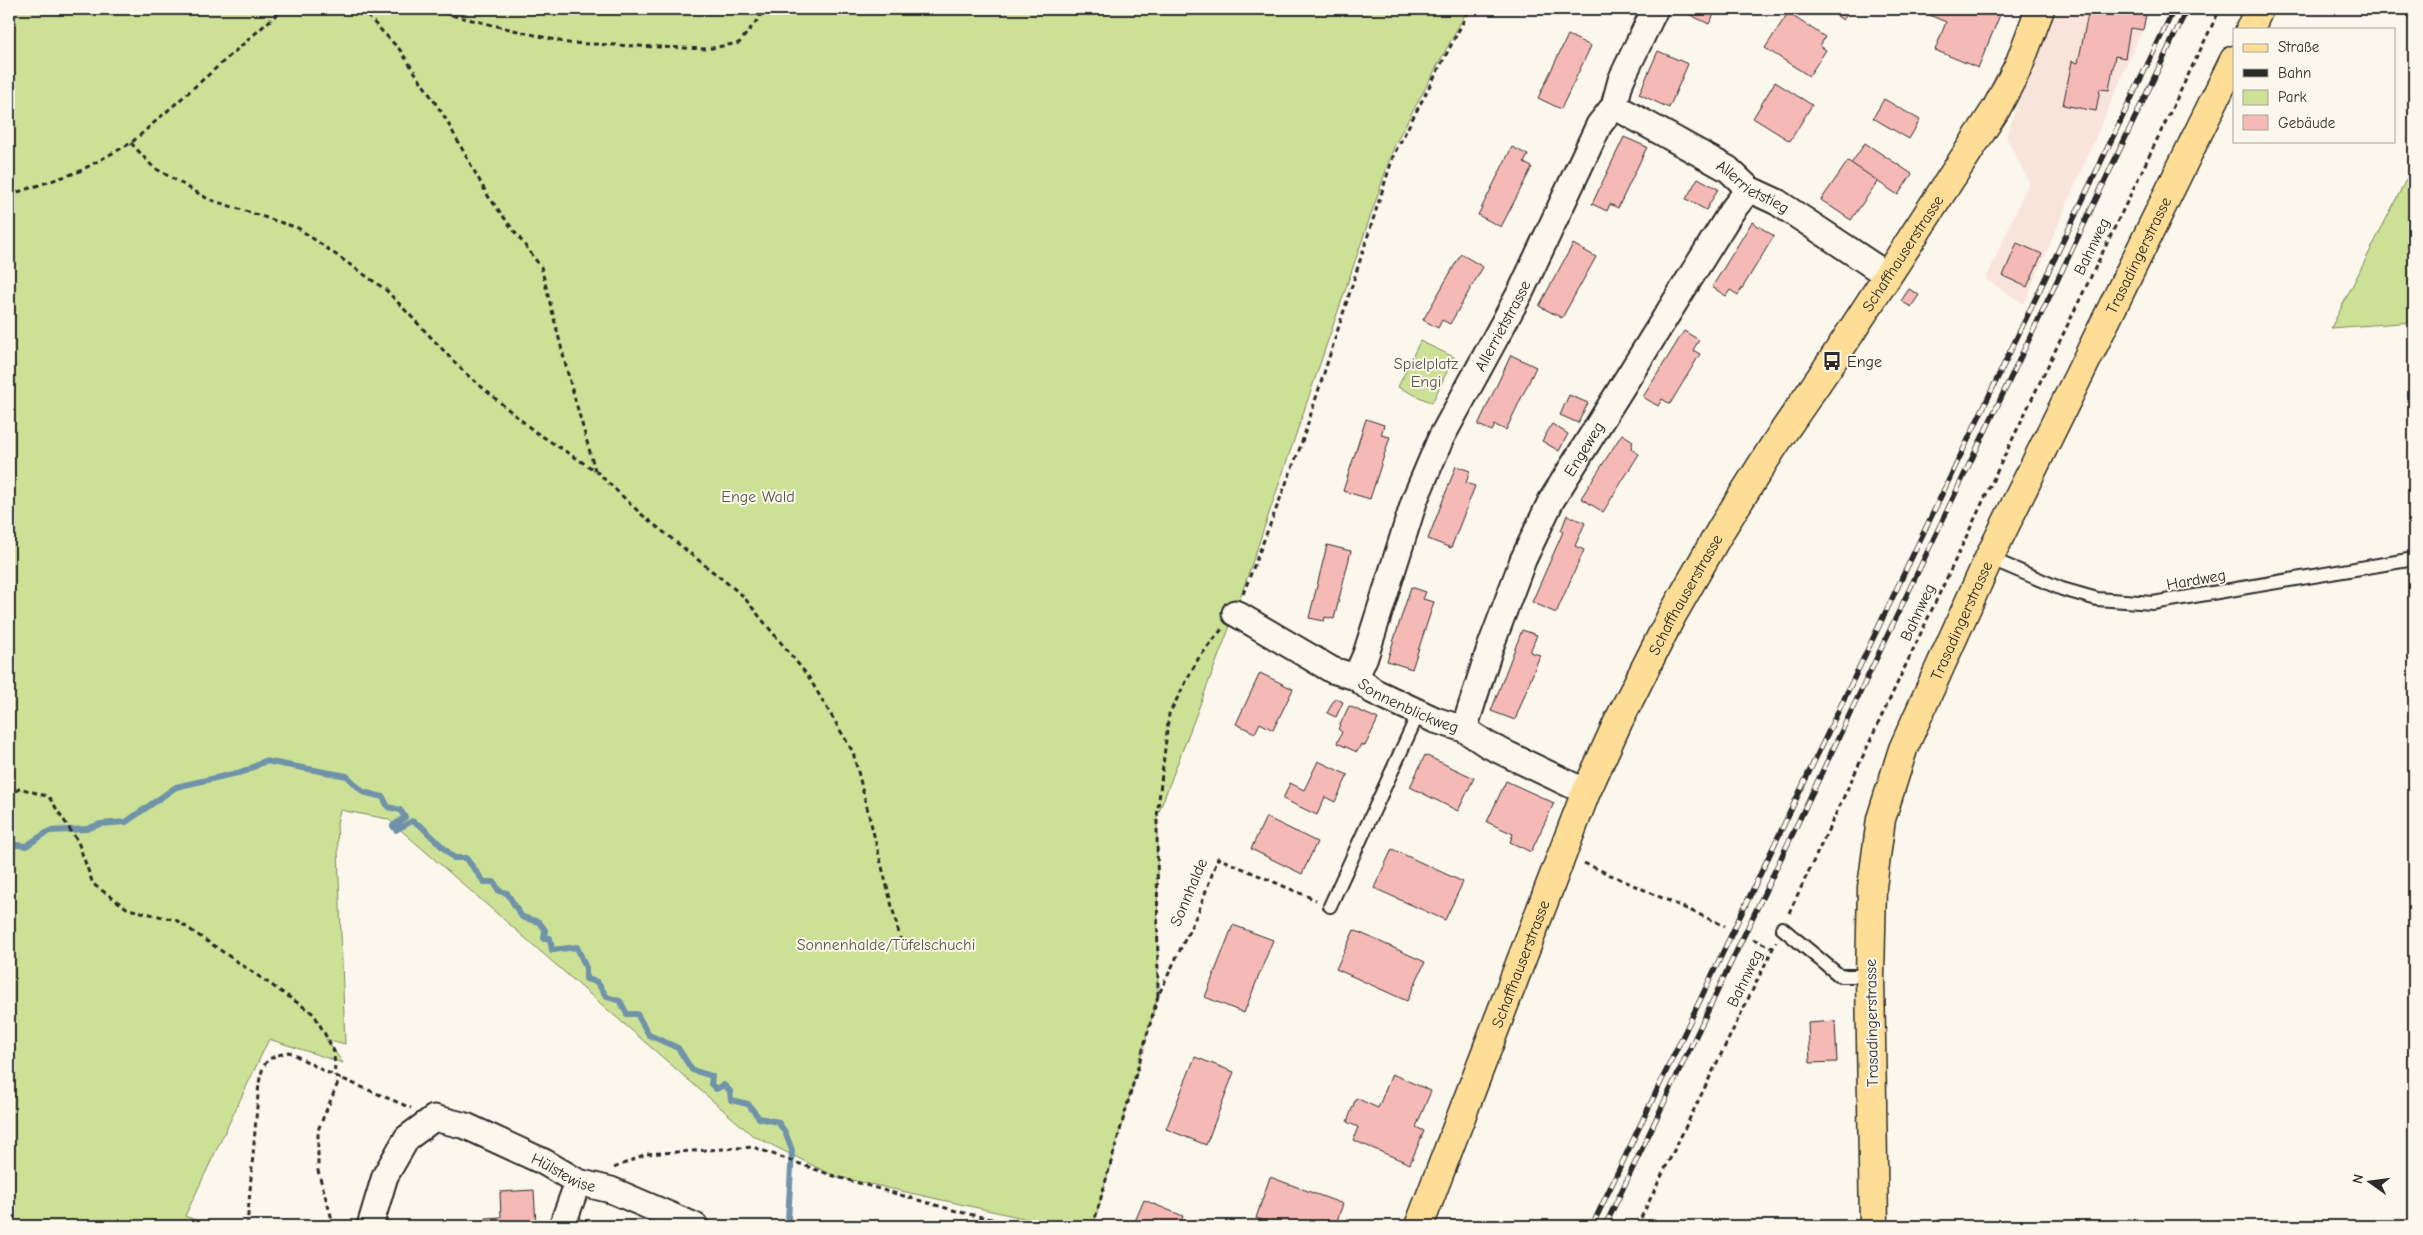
<svg xmlns="http://www.w3.org/2000/svg" width="2423" height="1235" font-family="'Comic Neue',sans-serif">
	<rect width="100%" height="100%" fill="#fbf7ec"/>
	<filter id="ink" filterUnits="userSpaceOnUse"><feTurbulence type="fractalNoise" baseFrequency=".02" numOctaves="2"/><feDisplacementMap in="SourceGraphic" scale="10" xChannelSelector="R" yChannelSelector="G"/><feConvolveMatrix kernelMatrix="1 2 1 2 8 2 1 2 1" color-interpolation-filters="sRGB"/></filter>
	<g filter="url(#ink)">
		<path fill="#f9e4dc" d="M2051,9H2151L2024,304L1986,279L2029,182L2006,137Z"/>
		<g fill="#cde196" stroke="#7c8660">
			<path d="M9,9H1468L1395,144L1235,613L1157,817L1158,996L1093,1226H1059L834,1176L752,1135L388,819L340,810L337,823L345,1044L326,1039L343,1063L269,1039L185,1216L210,1226H9Z"/>
			<path d="M2414,164V322L2331,328Z"/>
			<path d="M1420,341L1454,357L1432,403L1398,387Z"/>
		</g>
		<g fill="none" stroke-linecap="round" stroke-linejoin="round">
			<path stroke="#6f93aa" stroke-width="6" d="M9,844L26,846L49,831L87,829L100,824L126,822L176,787L246,771L265,761L347,776L363,792L383,797L388,807L400,810L405,817L393,826L396,830L412,821L421,826L454,858H466L484,882H494L499,891L507,893L522,917L539,922L545,930L544,939L550,938L552,950L577,947L586,968V979L597,982L607,997L620,1001L627,1014H637L649,1035L678,1048L692,1070L712,1076L711,1084L716,1089L724,1085L730,1091L731,1100L748,1104L759,1118L778,1122L785,1132L792,1150L788,1220"/>
		</g>
		<g fill="#f5b9b6" stroke="#2b2b2b">
			<path d="M1684,9H1717L1709,24L1682,11Z"/>
			<path d="M1826,9H1851L1843,20Z"/>
			<path d="M1915,9H1999L2002,10L1978,68L1935,50L1946,22Z"/>
			<path d="M2089,9H2147L2143,30L2130,28L2125,58L2115,56L2109,90L2100,89L2096,111L2063,105L2072,61L2078,63Z"/>
			<path d="M1788,13L1825,37L1820,46L1826,50L1809,76L1765,48Z"/>
			<path d="M1568,35L1591,46L1561,109L1538,98Z"/>
			<path d="M1658,51L1688,64L1669,108L1639,94Z"/>
			<path d="M1775,82L1812,105L1790,141L1753,118Z"/>
			<path d="M1884,99L1920,120L1909,139L1873,118Z"/>
			<path d="M1624,137L1647,147L1618,208L1610,204L1607,211L1592,204Z"/>
			<path d="M1865,143L1912,174L1898,195L1851,164Z"/>
			<path d="M1512,147L1528,155L1524,163L1532,167L1501,227L1478,215Z"/>
			<path d="M1848,161L1878,181L1851,220L1821,200Z"/>
			<path d="M1698,178L1718,189L1706,210L1686,199Z"/>
			<path d="M1752,222L1774,236L1738,295L1730,290L1726,296L1712,287Z"/>
			<path d="M2017,243L2042,254L2027,287L2003,276Z"/>
			<path d="M1573,244L1596,257L1562,318L1539,306Z"/>
			<path d="M1461,254L1483,267L1450,324L1442,320L1438,328L1423,320Z"/>
			<path d="M1909,289L1919,295L1911,307L1901,301Z"/>
			<path d="M1684,331L1699,340L1693,350L1700,354L1670,404L1662,399L1658,406L1643,397Z"/>
			<path d="M1511,355L1536,367L1506,430L1495,425L1492,431L1478,425Z"/>
			<path d="M1569,395L1588,403L1578,423L1560,415Z"/>
			<path d="M1366,419L1384,425L1381,435L1390,437L1370,499L1343,491Z"/>
			<path d="M1552,424L1568,434L1559,451L1542,441Z"/>
			<path d="M1622,434L1633,441L1631,449L1639,454L1603,512L1581,498Z"/>
			<path d="M1456,466L1470,471L1466,483L1475,486L1451,548L1428,539Z"/>
			<path d="M1567,515L1585,523L1575,546L1584,550L1556,613L1532,602L1563,532L1561,531Z"/>
			<path d="M1327,545L1351,551L1334,619L1325,617L1324,621L1309,618Z"/>
			<path d="M1411,587L1426,592L1423,599L1434,602L1412,669L1387,661Z"/>
			<path d="M1522,630L1537,635L1530,652L1540,655L1515,720L1491,711Z"/>
			<path d="M1260,673L1293,689L1273,730L1260,723L1255,733L1236,724Z"/>
			<path d="M1335,698L1343,702L1336,717L1327,713Z"/>
			<path d="M1349,706L1378,719L1365,746L1361,744L1357,752L1337,743L1342,732L1338,729Z"/>
			<path d="M1425,755L1474,778L1458,811L1410,787Z"/>
			<path d="M1318,761L1348,775L1335,802L1325,797L1317,815L1283,799L1290,783L1304,790Z"/>
			<path d="M1506,781L1554,803L1531,852L1510,842L1513,834L1487,822Z"/>
			<path d="M1266,817L1317,842L1302,874L1251,849Z"/>
			<path d="M1392,849L1463,882L1445,920L1374,888Z"/>
			<path d="M1233,925L1273,940L1244,1013L1205,997Z"/>
			<path d="M1354,930L1425,962L1407,1001L1336,969Z"/>
			<path d="M1835,1021L1837,1062L1810,1063L1808,1023Z"/>
			<path d="M1195,1057L1234,1072L1206,1145L1166,1129Z"/>
			<path d="M1392,1074L1431,1091L1416,1127L1424,1131L1410,1164L1353,1140L1358,1127L1347,1122L1356,1098L1378,1108Z"/>
			<path d="M1270,1177L1343,1204L1335,1226H1280L1256,1218Z"/>
			<path d="M534,1190L536,1226H487L486,1218L501,1217L500,1192Z"/>
			<path d="M1144,1200L1183,1216L1179,1226H1133Z"/>
		</g>
		<g fill="none" stroke-linecap="round" stroke-linejoin="round">
			<g stroke="#2b2b2b" stroke-width="16">
				<g id="service">
					<path d="M1989,558L2062,589L2097,599L2153,603L2414,559"/>
					<path d="M1330,906L1419,712"/>
					<path d="M1782,928L1840,976H1870"/>
				</g>
			</g>
			<g stroke="#2b2b2b" stroke-width="29">
				<g id="minor">
					<path id="s1" d="M1614,106L1728,169L1749,189L1777,202L1887,275"/>
					<path id="s2" d="M1235,613L1332,670L1356,677L1373,691L1435,720L1464,729L1488,745L1586,792"/>
					<path id="s3" d="M1356,677L1366,654L1415,499L1441,438L1521,291L1599,125L1614,106L1621,80L1655,9"/>
					<path id="s4" d="M1464,729L1490,648L1523,560L1551,501L1731,212L1749,189"/>
					<path id="s5" d="M370,1226L385,1176L407,1138L434,1118L466,1126L544,1162L578,1182L611,1190L695,1226"/>
					<path d="M562,1226L578,1182"/>
				</g>
			</g>
			<g stroke="#2b2b2b" stroke-width="31">
				<g id="primary">
					<path d="M2250,29L2259,9"/>
					<path id="s6" d="M1419,1226L1586,792L1618,722L1671,617L1722,528L1775,444L1832,361L1996,109L2019,65L2040,9"/>
					<path id="s7" d="M1874,1226L1870,976L1872,887L1881,819L1903,749L1989,558L2234,60"/>
				</g>
			</g>
			<g stroke="#2b2b2b" stroke-width="3" stroke-dasharray="5 4" stroke-linecap="butt">
				<path d="M361,9L400,50L444,116L488,196L541,267L569,378L595,470"/>
				<path d="M426,9L568,43L706,49L739,43L759,18L762,9"/>
				<path d="M131,143L153,167L208,199L298,228L386,290L465,373L534,431L596,471L641,514L742,595L808,676L853,752L901,942"/>
				<path d="M9,195L78,172L131,143L283,9"/>
				<path d="M1243,594L1301,445L1394,154L1470,9"/>
				<path d="M9,797L20,788L49,797L78,842L93,884L128,909L176,920L314,1014L334,1051L335,1076"/>
				<path d="M1584,863L1725,926"/>
				<path d="M1789,913L2001,463L2220,9"/>
				<path d="M1753,939L1773,948"/>
				<path d="M1158,996L1157,817L1169,714L1198,659L1222,629"/>
				<path d="M614,1168L646,1154L753,1147L834,1176L960,1212L1022,1226"/>
				<path d="M247,1226L259,1083C264,1060 266,1058 289,1052L324,1071L411,1108"/>
				<path d="M334,1226L318,1171V1130L340,1078"/>
				<path d="M1093,1226L1158,996L1199,910L1218,858L1316,900"/>
				<path d="M1637,1226L1776,942"/>
			</g>
			<use href="#service" stroke="#fbf7ec" stroke-width="12"/>
			<use href="#minor" stroke="#fbf7ec" stroke-width="25"/>
			<use href="#primary" stroke="#fede96" stroke-width="28"/>
			<g stroke="#2b2b2b" stroke-width="5.5">
				<g id="rail">
					<path d="M1592,1226L2174,9"/>
					<path d="M1605,1226L2187,9"/>
				</g>
			</g>
			<use href="#rail" stroke="#fbf7ec" stroke-width="4" stroke-dasharray="11" stroke-linecap="butt"/>
		</g>
	</g>
	<defs>
		<g id="bus-bare" transform="scale(1.5)"><path d="M-5-6H5V4H4V6H2V4H-2V6H-4V4H-5ZM-3.5-4V0h7V-4ZM-3.5 1.2v1.5H-2V1.2ZM2 1.2v1.5H3.5V1.2Z" fill="#2b2b2b" stroke="#fbf7ec" stroke-width="2.5" paint-order="stroke"/></g>
	</defs>
	<g fill-rule="evenodd">
		<use href="#bus-bare" x="1832" y="361"/>
	</g>
	<g text-anchor="middle" stroke-width="4" stroke-linejoin="round" paint-order="stroke">
		<g font-size="16" fill="#2b2b2b" stroke="#fbf7ec">
			<text dy="6" stroke="none"><textPath href="#s1" startOffset="161">Allerrietstieg</textPath></text>
			<text transform="translate(2091 246) rotate(-64)" y="6">Bahnweg</text>
			<text dy="6" stroke="none"><textPath href="#s6" startOffset="1091">Schaffhauserstrasse</textPath></text>
			<text dy="6" stroke="none"><textPath href="#s7" startOffset="1028">Trasadingerstrasse</textPath></text>
			<text dy="6" stroke="none"><textPath href="#s3" startOffset="382">Allerrietstrasse</textPath></text>
			<text dy="6" stroke="none"><textPath href="#s4" startOffset="306">Engeweg</textPath></text>
			<text transform="translate(2196 579) rotate(-10)" y="6">Hardweg</text>
			<text dy="6" stroke="none"><textPath href="#s6" startOffset="686">Schaffhauserstrasse</textPath></text>
			<text transform="translate(1917 612) rotate(-65)" y="6">Bahnweg</text>
			<text dy="6" stroke="none"><textPath href="#s7" startOffset="622">Trasadingerstrasse</textPath></text>
			<text dy="6" stroke="none"><textPath href="#s2" startOffset="198">Sonnenblickweg</textPath></text>
			<text transform="translate(1188 892) rotate(-67)" y="6">Sonnhalde</text>
			<text dy="6" stroke="none"><textPath href="#s6" startOffset="281">Schaffhauserstrasse</textPath></text>
			<text transform="translate(1744 978) rotate(-64)" y="6">Bahnweg</text>
			<text transform="translate(1871 1023) rotate(-91)" y="6">Trasadingerstrasse</text>
			<text dy="6" stroke="none"><textPath href="#s5" startOffset="271">Hülstewise</textPath></text>
		</g>
		<g font-size="16" fill="#2b2b2b" stroke="#fbf7ec" text-anchor="start">
			<text x="1847" y="367">Enge</text>
		</g>
		<g font-size="16" fill="#545846" stroke="#fbf7ec">
			<text x="1426" y="369">Spielplatz<tspan x="1426" dy="18">Engi</tspan></text>
			<text x="758" y="502">Enge Wald</text>
			<text x="886" y="950">Sonnenhalde/Tüfelschuchi</text>
		</g>
	</g>
	<rect width="2423" height="1235" fill="none" stroke="#fbf7ec" stroke-width="30"/>
	<rect x="15" y="15" width="2393" height="1205" fill="none" stroke="#2b2b2b" stroke-width="2" filter="url(#ink)"/>
	<rect x="2233" y="28" width="162" height="115" fill="#fbf7ec" stroke="#a8a59f"/>
	<rect x="2243" y="44" width="25" height="8" fill="#fede96" stroke="#a8a59f"/>
	<text x="2278" y="52" font-size="15" fill="#2b2b2b">Straße</text>
	<rect x="2243" y="69" width="25" height="8" fill="#2b2b2b" stroke="#a8a59f"/>
	<text x="2278" y="78" font-size="15" fill="#2b2b2b">Bahn</text>
	<rect x="2243" y="90" width="25" height="15" fill="#cde196" stroke="#a8a59f"/>
	<text x="2278" y="102" font-size="15" fill="#2b2b2b">Park</text>
	<rect x="2243" y="115" width="25" height="15" fill="#f5b9b6" stroke="#a8a59f"/>
	<text x="2278" y="128" font-size="15" fill="#2b2b2b">Gebäude</text>
	<g transform="translate(2370 1182) rotate(284)" stroke="#fbf7ec" stroke-width="4" paint-order="stroke">
	<path d="M0-4L9 19L0 12L-9 19Z" fill="#2b2b2b"/>
	<text y="-8" font-size="14" font-weight="bold" text-anchor="middle" fill="#2b2b2b">N</text>
	</g>
</svg>
